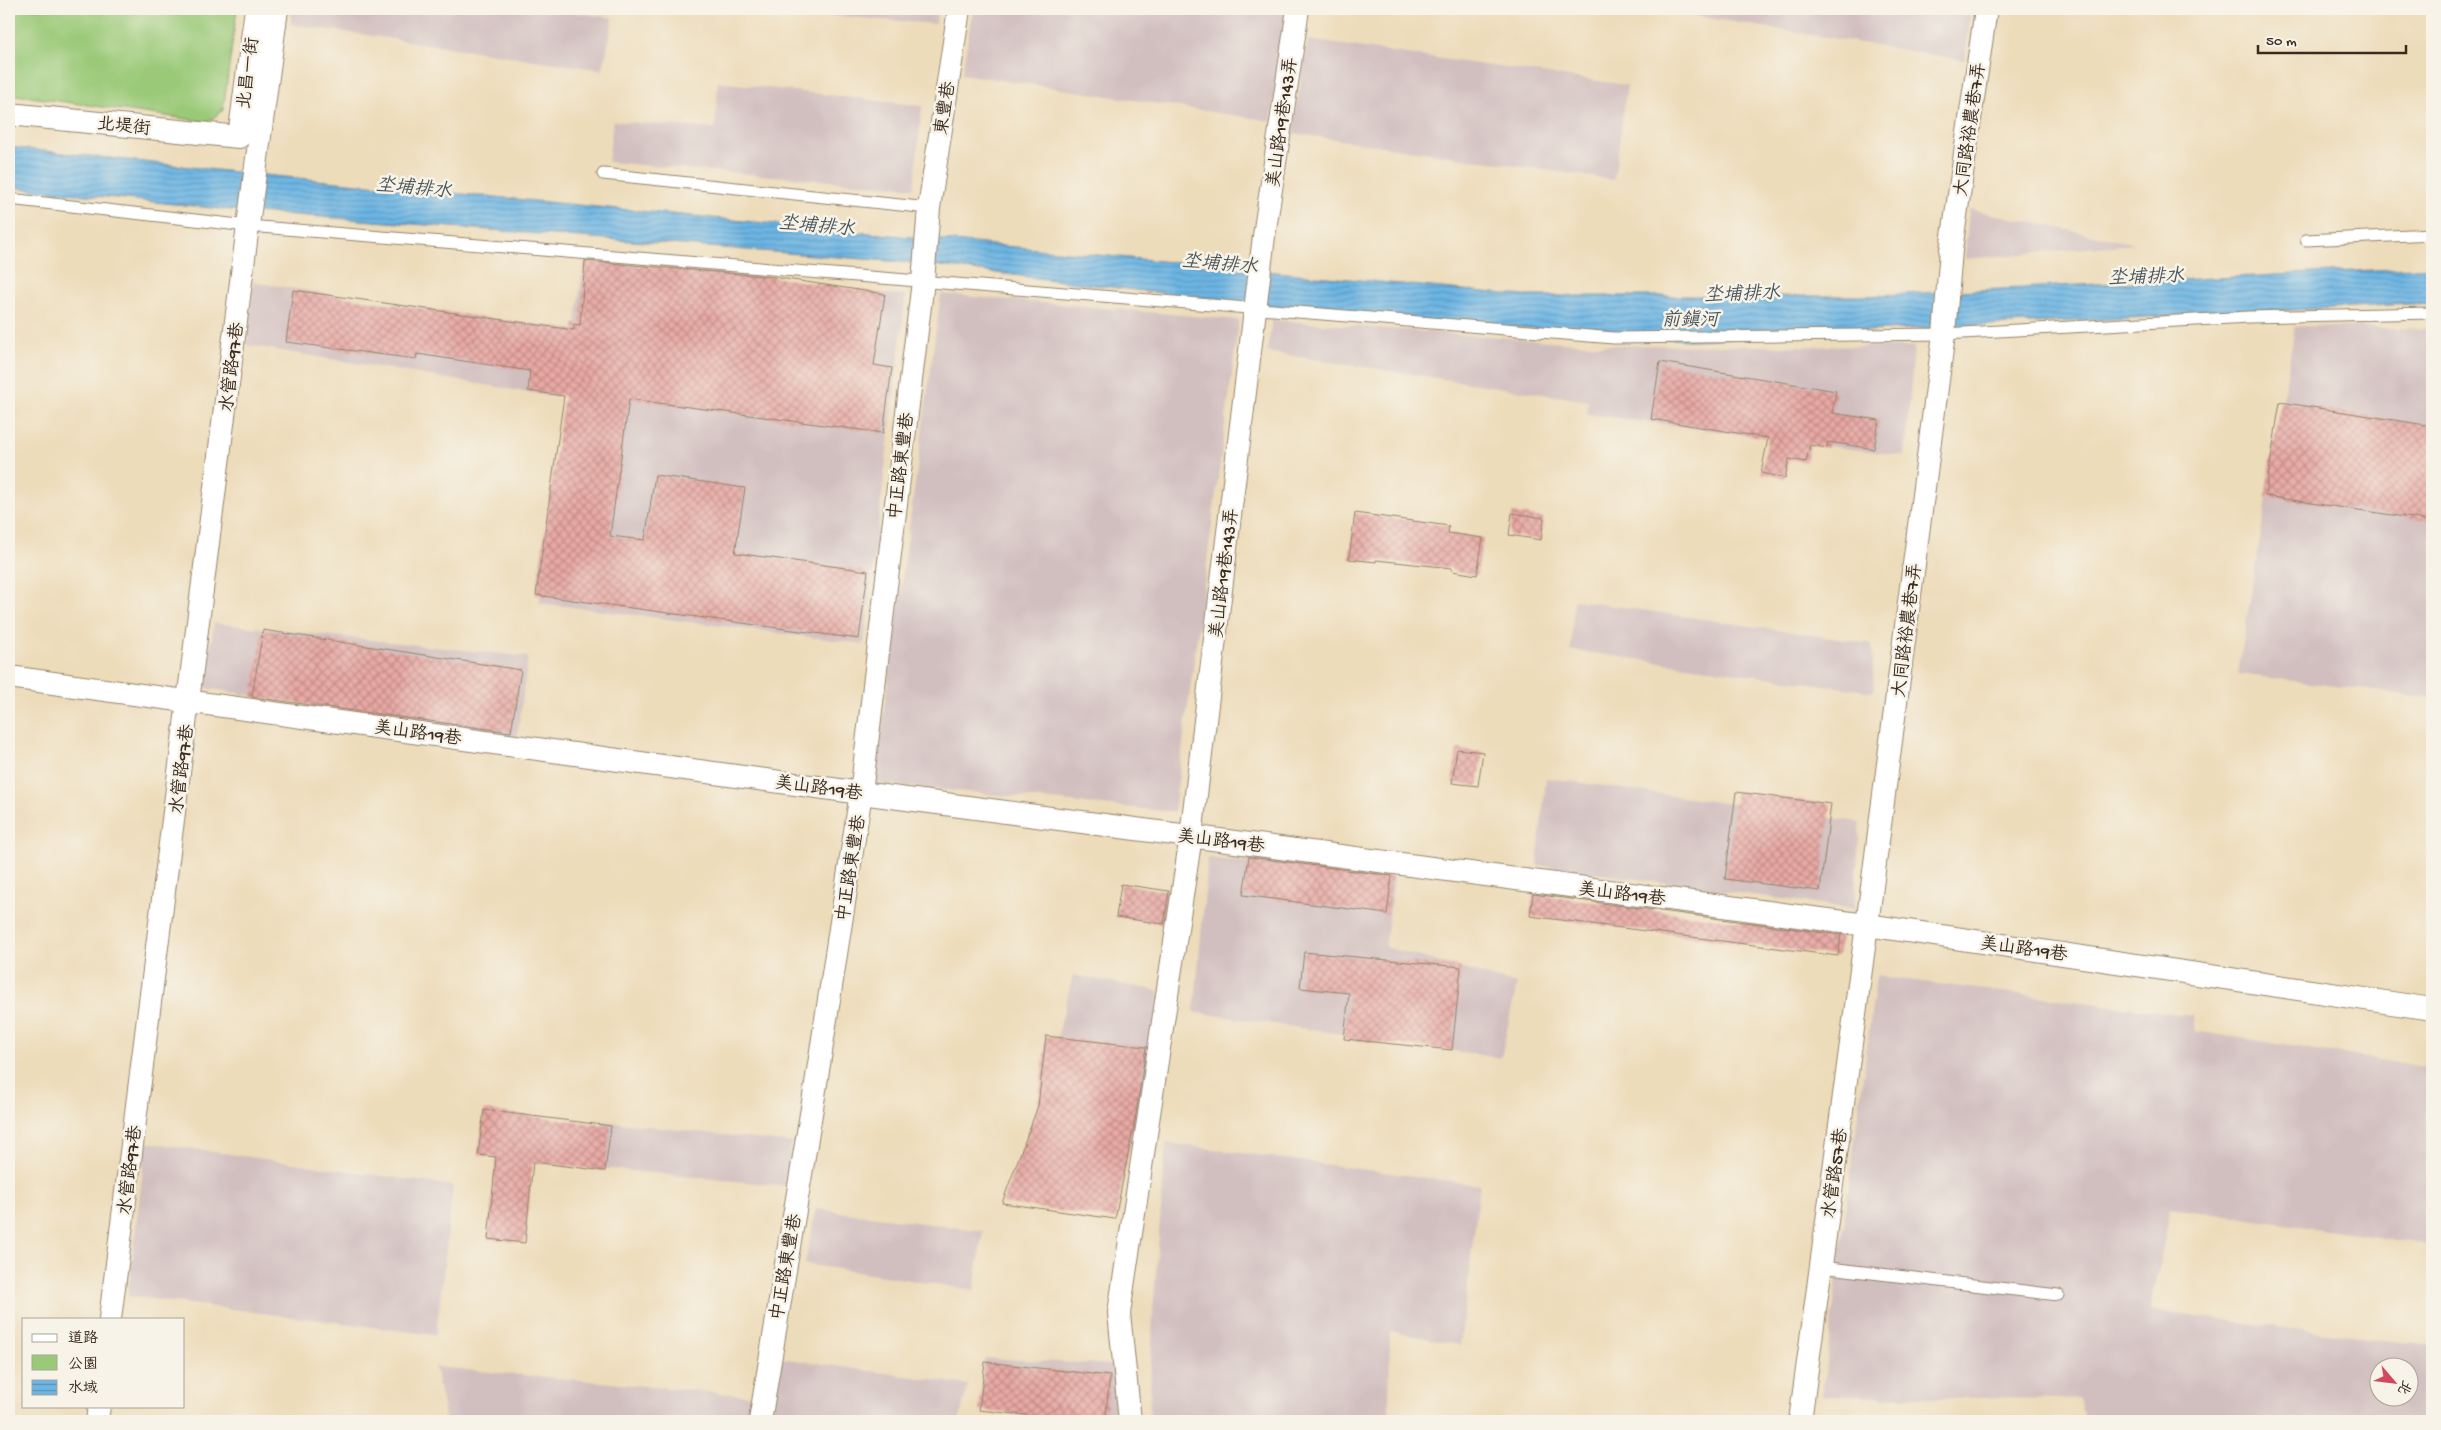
<svg xmlns="http://www.w3.org/2000/svg" width="2441" height="1430" font-family="'Gochi Hand','LXGW WenKai TC',sans-serif">
	<defs>
		<pattern id="water-rules" width="6" height="5" patternUnits="userSpaceOnUse" patternTransform="scale(1.25)"><rect width="6" height="5" fill="#6cb5e4"/><path d="M0 2.5h6" fill="none" stroke="#5a93b8"/></pattern>
		<pattern id="building-cross-hatch" width="8" height="8" patternUnits="userSpaceOnUse" patternTransform="scale(1.25)"><rect width="8" height="8" fill="#e9a9a4"/><path d="M0 0l8 8M0 8l8-8" fill="none" stroke="#be8a85"/></pattern>
	</defs>
	<rect width="100%" height="100%" fill="#f7f3e8"/>
	<filter id="ink" filterUnits="userSpaceOnUse"><feTurbulence type="fractalNoise" baseFrequency=".02" numOctaves="2"/><feDisplacementMap in="SourceGraphic" scale="10" xChannelSelector="R" yChannelSelector="G"/><feConvolveMatrix kernelMatrix="1 2 1 2 8 2 1 2 1" color-interpolation-filters="sRGB"/></filter>
	<filter id="wash" filterUnits="userSpaceOnUse"><feTurbulence type="fractalNoise" baseFrequency=".0096" numOctaves="4" result="noise"/><feDisplacementMap in="SourceGraphic" scale="20" xChannelSelector="R" yChannelSelector="G"/><feGaussianBlur stdDeviation="1.12" result="paint"/><feColorMatrix in="noise" values="0 0 0 0 0 0 0 0 0 0 0 0 0 0 0 0 0 1.4 0 .05"/><feComposite in="paint" operator="in"/></filter>
	<g filter="url(#wash)">
		<rect width="100%" height="100%" fill="#eddcba"/>
		<g fill="#d1bfbf" fill-rule="evenodd">
			<path d="M291,9H550L613,18L603,70L291,24Z"/>
			<path d="M745,9H938L936,24Z"/>
			<path d="M973,9H1286L1271,121L962,74Z"/>
			<path d="M1654,9H1971L1965,60Z"/>
			<path d="M1308,40L1627,85L1614,180L1292,133Z"/>
			<path d="M718,82L922,106L914,188L608,162L613,121L715,129Z"/>
			<path d="M1969,209L2135,244L1965,259Z"/>
			<path d="M582,276L906,295L864,644L540,603Z"/>
			<path d="M253,282L563,332L556,397L247,345Z"/>
			<path d="M941,294L1239,320L1174,812L874,783Z"/>
			<path d="M1272,320L1603,345L1914,347L1905,456L1587,414L1588,401L1267,352Z"/>
			<path d="M2295,326L2432,329V698L2238,674Z"/>
			<path d="M1574,600L1872,644L1874,692L1571,650Z"/>
			<path d="M214,623L528,657L517,739L205,688Z"/>
			<path d="M1546,778L1860,822L1854,909L1537,865Z"/>
			<path d="M1208,858L1394,878L1385,947L1517,984L1501,1058L1194,1012Z"/>
			<path d="M1073,975L1159,991L1140,1128L1039,1112Z"/>
			<path d="M1876,976L2193,1016L2195,1031L2432,1068V1245L2171,1208L2150,1311L2432,1346V1421H2085L2079,1399L1822,1396ZM2378,1368H2408V1398H2378Z"/>
			<path d="M603,1121L791,1143L787,1186L601,1168Z"/>
			<path d="M146,1142L453,1186L436,1335L128,1296Z"/>
			<path d="M1166,1143L1480,1185L1460,1345L1390,1331L1389,1421H1149L1153,1311Z"/>
			<path d="M816,1209L983,1231L974,1290L805,1264Z"/>
			<path d="M780,1358L968,1385L959,1421H770Z"/>
			<path d="M984,1358L1118,1365L1114,1421H1046L980,1408Z"/>
			<path d="M435,1367L754,1396L750,1421H446Z"/>
		</g>
		<path fill="#9ac977" stroke="#6a7a4a" d="M9,9H237L223,110L208,122L9,94Z"/>
		<path fill="url(#water-rules)" stroke="#547081" d="M9,147L244,173L1525,296H1863L2432,267V303L1689,340L1323,313L915,263L232,210L9,187Z"/>
		<g id="blocks">
			<g fill="url(#building-cross-hatch)">
				<path d="M585,261L773,277L885,294L874,365L892,368L883,433L629,399L610,536L645,540L655,475L745,488L735,553L868,571L859,639L536,595L564,396L528,391L530,371L417,354L416,359L286,342L293,290L574,330V324L580,325Z"/>
				<path d="M1660,362L1836,391L1832,413L1879,420L1874,449L1828,442L1827,448L1810,445L1806,462L1789,459L1785,478L1761,473L1768,438L1651,419Z"/>
				<path d="M2280,402L2432,426V521L2265,496Z"/>
				<path d="M1355,513L1449,526L1448,533L1483,538L1477,575L1452,571V568L1376,560V562L1349,559Z"/>
				<path d="M1512,513L1544,518L1541,540L1509,535Z"/>
				<path d="M263,630L521,670L511,732L252,697Z"/>
				<path d="M1457,749L1483,752L1478,786L1452,783Z"/>
				<path d="M1736,792L1831,804L1820,891L1725,879Z"/>
				<path d="M1249,857L1392,876L1387,914L1243,895Z"/>
				<path d="M1121,884L1169,891L1164,924L1116,917Z"/>
				<path d="M1533,894L1841,935L1838,956L1530,916Z"/>
				<path d="M1304,952L1461,967L1452,1050L1344,1039L1349,993L1300,988Z"/>
				<path d="M1046,1036L1146,1047L1135,1120L1115,1219L1002,1203L1038,1106Z"/>
				<path d="M484,1110L611,1126L605,1171L533,1162L525,1243L488,1239L496,1157L478,1155Z"/>
				<path d="M985,1362L1110,1376L1105,1421H1081L979,1410Z"/>
			</g>
		</g>
	</g>
	<g filter="url(#ink)">
		<use href="#blocks" fill-opacity="0" stroke="#94836c" stroke-width="1"/>
		<g fill="none" stroke-linecap="round" stroke-linejoin="round">
			<g stroke="#94836c" stroke-width="13">
				<g id="lane">
					<path d="M603,174L929,208"/>
					<path d="M9,199L248,226L1614,338L1944,334L2249,317L2432,313"/>
					<path d="M2306,240L2432,234"/>
					<path d="M1821,1267L2058,1295"/>
				</g>
			</g>
			<g stroke="#94836c" stroke-width="24">
				<g id="street">
					<path d="M9,114L239,137L256,9"/>
					<path d="M9,677L861,793L1867,925L2432,1009"/>
					<path d="M110,1319L249,218L277,9"/>
					<path d="M97,1421L99,1406"/>
					<path d="M760,1421L815,1090L861,793L923,281L929,208L959,9"/>
					<path d="M1130,1421L1119,1313L1191,836L1264,236L1298,9"/>
					<path d="M1800,1421L1867,925L1944,334L1951,250L1986,9"/>
				</g>
			</g>
			<use href="#lane" stroke="#fff" stroke-width="11"/>
			<use href="#street" stroke="#fff" stroke-width="22"/>
		</g>
	</g>
	<g text-anchor="middle" stroke-width="5" stroke-linejoin="round" paint-order="stroke">
		<g font-size="18" fill="#3b2a1e" stroke="#f7f3e8">
			<text transform="translate(247 73) rotate(-83)" y="6">北昌一街</text>
			<text transform="translate(944 108) rotate(-81)" y="6">東豐巷</text>
			<text transform="translate(1281 122) rotate(-82)" y="6">美山路19巷143弄</text>
			<text transform="translate(124 125) rotate(6)" y="6">北堤街</text>
			<text transform="translate(1969 129) rotate(-82)" y="6">大同路裕農巷7弄</text>
			<text transform="translate(231 367) rotate(-83)" y="6">水管路97巷</text>
			<text transform="translate(900 466) rotate(-83)" y="6">中正路東豐巷</text>
			<text transform="translate(1223 573) rotate(-83)" y="6">美山路19巷143弄</text>
			<text transform="translate(1906 630) rotate(-83)" y="6">大同路裕農巷7弄</text>
			<text transform="translate(418 732) rotate(8)" y="6">美山路19巷</text>
			<text transform="translate(181 769) rotate(-83)" y="6">水管路97巷</text>
			<text transform="translate(819 787) rotate(8)" y="6">美山路19巷</text>
			<text transform="translate(1221 840) rotate(7)" y="6">美山路19巷</text>
			<text transform="translate(850 868) rotate(-81)" y="6">中正路東豐巷</text>
			<text transform="translate(1622 893) rotate(7)" y="6">美山路19巷</text>
			<text transform="translate(2024 948) rotate(8)" y="6">美山路19巷</text>
			<text transform="translate(129 1170) rotate(-83)" y="6">水管路97巷</text>
			<text transform="translate(1834 1173) rotate(-82)" y="6">水管路57巷</text>
			<text transform="translate(785 1267) rotate(-80)" y="6">中正路東豐巷</text>
		</g>
		<g font-size="19" font-style="italic" fill="#4a5459" stroke="#f7f3e8">
			<text transform="translate(414 186) rotate(5)" y="7">坔埔排水</text>
			<text transform="translate(817 224) rotate(5)" y="7">坔埔排水</text>
			<text transform="translate(1220 262) rotate(5)" y="7">坔埔排水</text>
			<text transform="translate(2146 275) rotate(-2)" y="7">坔埔排水</text>
			<text transform="translate(1742 292) rotate(-2)" y="7">坔埔排水</text>
			<text x="1690" y="325">前鎮河</text>
		</g>
	</g>
	<rect width="2441" height="1430" fill="none" stroke="#f7f3e8" stroke-width="30"/>
	<rect x="22" y="1318" width="162" height="90" fill="#f7f3e8" stroke="#aca397"/>
	<rect x="32" y="1334" width="25" height="8" fill="#ffffff" stroke="#aca397"/>
	<text x="68" y="1342" font-size="15" fill="#3b2a1e">道路</text>
	<rect x="32" y="1355" width="25" height="15" fill="#9ac977" stroke="#aca397"/>
	<text x="68" y="1368" font-size="15" fill="#3b2a1e">公園</text>
	<rect x="32" y="1380" width="25" height="15" fill="url(#water-rules)" stroke="#aca397"/>
	<text x="68" y="1392" font-size="15" fill="#3b2a1e">水域</text>
	<g transform="translate(2394 1382) rotate(118)"><circle r="24" fill="#f7f3e8" stroke="#aca397"/>
	<path d="M0-4L9 19L0 12L-9 19Z" fill="#d1495b"/>
	<text y="-8" font-size="14" font-weight="bold" text-anchor="middle" fill="#3b2a1e">北</text>
	</g>
	<path d="M2258 45v8h148v-8" fill="none" stroke="#3b2a1e" stroke-width="2.5"/>
	<text x="2266" y="45" font-size="15" fill="#3b2a1e" stroke="#f7f3e8" stroke-width="4" paint-order="stroke">50 m</text>
</svg>
